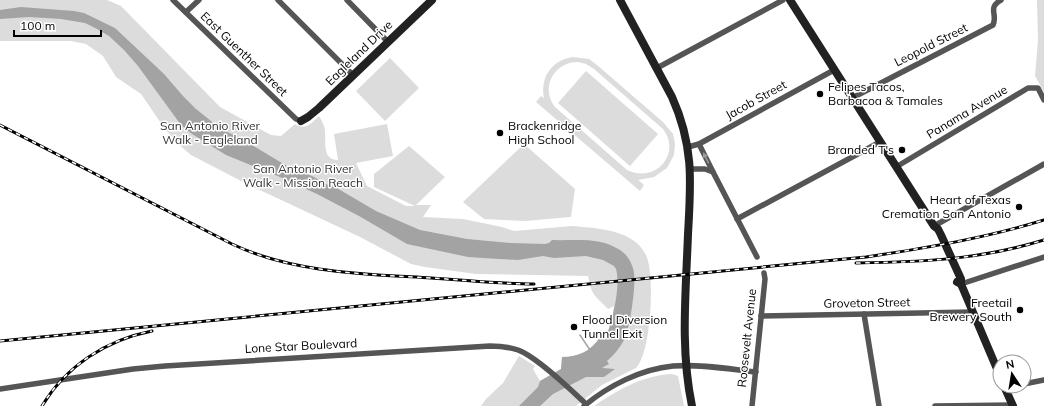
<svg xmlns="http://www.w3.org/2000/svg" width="1044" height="406" font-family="Mulish,sans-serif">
	<rect width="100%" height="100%" fill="#fff"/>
	<g fill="#dcdcdc" fill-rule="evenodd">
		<path d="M0,0H107L121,6L220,107L271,135L281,136L295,124C305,131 312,123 319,116C322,121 325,126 325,132C326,142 322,160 338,160L334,134L387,124L393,156L356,163L367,186L406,206H415L374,187V174L409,146L445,177L416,205H431L423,217L463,219L502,227L514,231L572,226C594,228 623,229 639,245C643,250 647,255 648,261C654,282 651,353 636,368L602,385L576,406H481L486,399L503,383L519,356L535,366L533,369L540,381L561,369L562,357C579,357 591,351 600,337L605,340L611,325L614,306L608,309C595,295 592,297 588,276L476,274L425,267L411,264L360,237L247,184L191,155L177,143L165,129L141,94L116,77L103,56L86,44L71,41H0Z"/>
		<path d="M1037,0H1044V92L1035,76L1038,40Z"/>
		<path d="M573,57L589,59L597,65L663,122L673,134L675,144L674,155L667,168L654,177L638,180L644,185L640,191L536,102L541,96L544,98C540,77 552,60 573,57ZM578,62L586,64L594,69L663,129C682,154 655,184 627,170L555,107C540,87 554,62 578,62Z"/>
		<path d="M390,58L419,88L385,121L356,91Z"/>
		<path d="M586,71L658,134L630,166L558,103Z"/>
		<path d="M524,144L575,189L571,217L525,221L484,219L463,202Z"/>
		<path d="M672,374L678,376L684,406H594C617,390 644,375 672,374Z"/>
	</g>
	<path fill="#a3a3a3" d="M21,7L74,11L84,13L115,28L164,74L183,96L196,109L221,129L242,139L287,166L312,176L330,186L335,187L376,211L420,230L467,239L511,243L545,244L549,243L552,240C575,241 599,236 620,250C628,255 633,265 634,273C636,286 630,328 624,340C620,348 614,355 607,361L609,364L602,368L615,369L604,377H586L553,394L540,406H519L538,387L540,381L561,369L562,357C579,357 591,351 600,337L605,340C612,322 621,287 616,269L614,266L603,260L586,256L554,258L543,256L518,260L499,259L468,257L407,244L359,216L317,194L280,177L226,155L192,134L181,125L138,66L124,50L109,36L97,29L85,23L61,19L29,17L0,19V10Z"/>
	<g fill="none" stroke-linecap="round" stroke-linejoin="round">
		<path stroke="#a3a3a3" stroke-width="1.5" d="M580,335L590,350"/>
		<g stroke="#555" stroke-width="5.5">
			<path d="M173,0L296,119L301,121"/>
			<path d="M278,0L353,75"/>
			<path d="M347,0L388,42"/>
			<path d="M186,12L199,0"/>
			<path d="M657,68L783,0"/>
			<path d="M852,98L993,25C998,14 987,8 1001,0"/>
			<path d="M699,144L713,172"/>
			<path d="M688,147L699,144L834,70"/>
			<path d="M896,167L1028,88H1038L1044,100"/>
			<path d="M690,169H705L713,172L757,257"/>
			<path d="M737,219L880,142"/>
			<path d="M934,226L1044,164"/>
			<path d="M961,284L1044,257"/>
			<path d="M864,314L879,406"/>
			<path d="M761,316L973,312"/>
			<path d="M1024,384L1044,380"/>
			<path d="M1005,388L1015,386"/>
			<path d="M0,389L133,369L165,366L490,346C500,346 509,347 518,350C537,357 570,389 586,404"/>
			<path d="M584,406C608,386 641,369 673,366C700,364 729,369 756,372"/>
			<path d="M752,406L765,279L764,273"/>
			<path d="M935,406L1012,405"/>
		</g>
		<g stroke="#222" stroke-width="8">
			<path d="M620,0L672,97C694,146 691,182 688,234C686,291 680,349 692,406"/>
			<path d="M790,0L934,226L938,229L941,235L961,279V284"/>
			<path d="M301,121L308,117L319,108L432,0"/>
			<path d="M957,282L961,284L1000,376"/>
			<path d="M1004,386L1013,406"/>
		</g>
		<g stroke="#000" stroke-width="3">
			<g id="rail">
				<path d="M0,125L232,244C293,273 364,274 431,278C466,280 500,284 534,284"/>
				<path d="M856,263C922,262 979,260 1044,240"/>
				<path d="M0,341L866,257C926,248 986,238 1044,220"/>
				<path d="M42,406C66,366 106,340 152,331"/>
			</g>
		</g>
		<use href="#rail" stroke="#fff" stroke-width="1.5" stroke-dasharray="4.5" stroke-linecap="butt"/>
	</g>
	<defs><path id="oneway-solid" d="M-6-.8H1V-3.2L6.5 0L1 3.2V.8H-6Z"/></defs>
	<use fill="#999" href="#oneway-solid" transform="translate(706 158) rotate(-117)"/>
	<g fill="#000" stroke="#fff" stroke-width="1.5">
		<circle cx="820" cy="94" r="4"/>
		<circle cx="500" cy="133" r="4"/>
		<circle cx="902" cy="150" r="4"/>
		<circle cx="1019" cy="207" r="4"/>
		<circle cx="1020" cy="310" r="4"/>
		<circle cx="574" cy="327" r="4"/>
	</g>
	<g text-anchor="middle" stroke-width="3" stroke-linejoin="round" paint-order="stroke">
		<g font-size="12" fill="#000" stroke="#fff">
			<text transform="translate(931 45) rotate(-27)" y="4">Leopold Street</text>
			<text transform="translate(359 53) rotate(-44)" y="4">Eagleland Drive</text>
			<text transform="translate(244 54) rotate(44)" y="4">East Guenther Street</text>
			<text transform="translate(756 100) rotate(-29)" y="4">Jacob Street</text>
			<text transform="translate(967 112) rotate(-31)" y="4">Panama Avenue</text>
			<text transform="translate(867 303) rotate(-1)" y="4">Groveton Street</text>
			<text transform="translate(747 338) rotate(-84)" y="4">Roosevelt Avenue</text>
			<text transform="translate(301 346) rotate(-3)" y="4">Lone Star Boulevard</text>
		</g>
		<g font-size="12" fill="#000" stroke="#fff" text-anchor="start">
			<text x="828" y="91">Felipes Tacos,<tspan x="828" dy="14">Barbacoa &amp; Tamales</tspan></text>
			<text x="508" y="130">Brackenridge<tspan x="508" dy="14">High School</tspan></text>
			<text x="894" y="154" text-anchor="end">Branded T's</text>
			<text x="1011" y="204" text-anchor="end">Heart of Texas<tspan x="1011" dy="14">Cremation San Antonio</tspan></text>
			<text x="1012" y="307" text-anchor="end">Freetail<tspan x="1012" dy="14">Brewery South</tspan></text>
			<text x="582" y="324">Flood Diversion<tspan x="582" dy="14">Tunnel Exit</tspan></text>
		</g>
		<g font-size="12" fill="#333" stroke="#fff">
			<text x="210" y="130">San Antonio River<tspan x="210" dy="14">Walk - Eagleland</tspan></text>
			<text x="303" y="173">San Antonio River<tspan x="303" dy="14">Walk - Mission Reach</tspan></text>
		</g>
	</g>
	<g transform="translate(1012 374) rotate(348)"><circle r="19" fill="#ffffff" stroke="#999999"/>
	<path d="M0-3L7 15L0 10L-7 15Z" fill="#000000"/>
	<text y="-6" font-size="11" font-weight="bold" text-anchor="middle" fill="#000000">N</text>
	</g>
	<path d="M14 30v6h87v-6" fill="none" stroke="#000000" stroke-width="2"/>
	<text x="20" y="30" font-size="12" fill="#000000" stroke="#ffffff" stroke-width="3" paint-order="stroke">100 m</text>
</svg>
